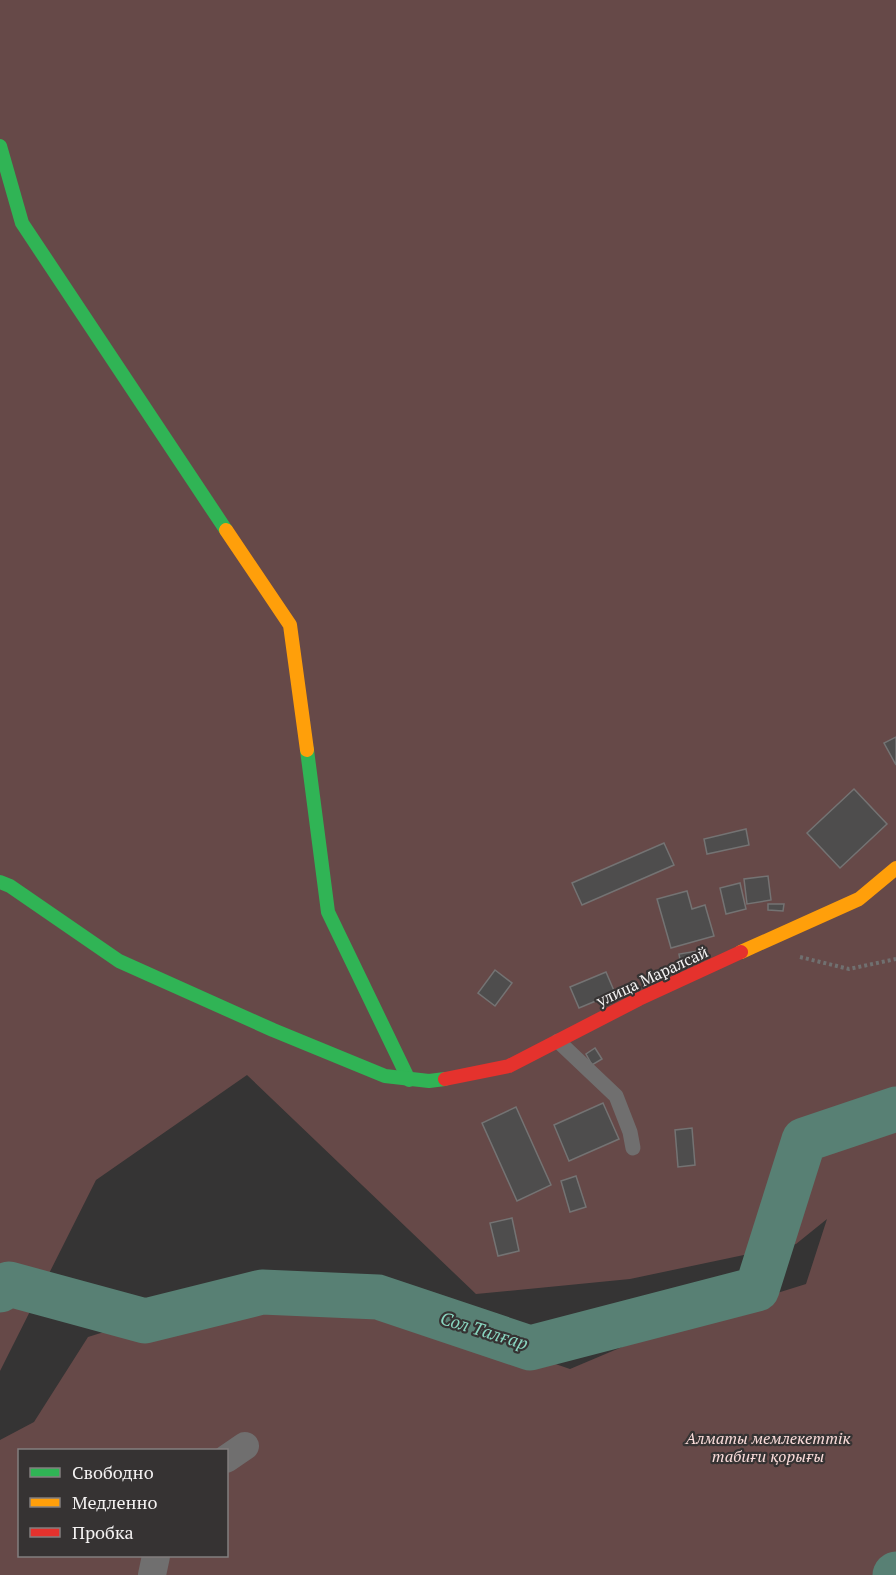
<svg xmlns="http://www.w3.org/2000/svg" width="896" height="1575" font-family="'PT Serif',serif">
	<rect width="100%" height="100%" fill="#353434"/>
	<path fill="#664948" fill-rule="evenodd" d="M0,0H896V1552L873,1575H0V1440L34,1422L88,1337L291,1273L570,1369L674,1325L806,1284L827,1219L796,1244L630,1279L476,1294L247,1075L96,1180L0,1371ZM20,1450H226V1556H20Z"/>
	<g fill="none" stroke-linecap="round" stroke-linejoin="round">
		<g stroke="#588074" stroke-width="45">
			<path d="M0,1290L9,1284L145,1321L262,1292L378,1297L530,1348L757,1289L804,1140L896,1109"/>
			<path d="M895,1575L896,1574"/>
		</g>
	</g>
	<g fill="#4e4d4d" stroke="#747373" stroke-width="1.5">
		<path d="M896,737V765L884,743Z"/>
		<path d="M854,789L887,824L840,868L807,833Z"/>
		<path d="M746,829L749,845L707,854L704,839Z"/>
		<path d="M664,843L674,865L582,905L572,883Z"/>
		<path d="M768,876L771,900L747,904L744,879Z"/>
		<path d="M740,883L746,909L726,914L720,888Z"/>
		<path d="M687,891L692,909L705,905L714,936L671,948L657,899Z"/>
		<path d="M768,904H784L783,911L768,910Z"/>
		<path d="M697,951L700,961L681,965L679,954Z"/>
		<path d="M495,970L512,983L495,1006L478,993Z"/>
		<path d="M606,972L615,993L579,1008L570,987Z"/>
		<path d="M595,1048L602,1059L592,1065L586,1054Z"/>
		<path d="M603,1103L619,1139L569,1161L554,1125Z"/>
		<path d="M516,1107L551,1185L517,1201L482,1123Z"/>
		<path d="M692,1128L695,1165L678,1167L675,1130Z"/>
		<path d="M576,1176L586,1207L570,1212L561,1181Z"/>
		<path d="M512,1218L519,1251L498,1256L490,1223Z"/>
	</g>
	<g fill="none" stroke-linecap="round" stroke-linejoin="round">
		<path stroke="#707070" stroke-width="4" stroke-dasharray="3 3" stroke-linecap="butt" d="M800,957L849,969L896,959"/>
		<path stroke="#706f6f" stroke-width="15" d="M558,1041L616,1096L630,1132L633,1148"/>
		<g stroke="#706f6f" stroke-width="28">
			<path d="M226,1459L245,1446"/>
			<path d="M152,1575L156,1556"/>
		</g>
		<g stroke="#30b455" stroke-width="14">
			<path d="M0,146L22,223L226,530"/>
			<path d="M307,750L328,912L409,1080"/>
			<path d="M0,882L10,886L119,961L273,1030L385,1076L429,1081L445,1079"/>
		</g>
		<g stroke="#ff9f0a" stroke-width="14">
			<path d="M226,530L290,625L307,750"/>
			<path d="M741,952L859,899L896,868"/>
		</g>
		<path stroke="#e5322d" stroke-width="14" d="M445,1079L509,1066L639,999L741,952"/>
	</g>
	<g text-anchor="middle" stroke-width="4.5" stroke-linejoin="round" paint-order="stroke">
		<g font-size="16" fill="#f4f2f2" stroke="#363333">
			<text transform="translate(652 976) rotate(-25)" y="6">улица Маралсай</text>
		</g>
		<g font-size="16" font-style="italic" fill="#fadcda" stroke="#363333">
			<text x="768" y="1444">Алматы мемлекеттік<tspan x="768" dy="18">табиғи қорығы</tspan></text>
		</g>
		<g font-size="18" font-style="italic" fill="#89d6c0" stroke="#363333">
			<text transform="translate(484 1331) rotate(17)" y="6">Сол Талғар</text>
		</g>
	</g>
	<rect x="18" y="1449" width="210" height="108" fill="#363333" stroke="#827f7f" stroke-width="1.5"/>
	<rect x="30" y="1468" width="30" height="9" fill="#30b455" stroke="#827f7f" stroke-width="1.5"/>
	<text x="72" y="1479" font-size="18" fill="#f4f2f2">Свободно</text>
	<rect x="30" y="1498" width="30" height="9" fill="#ff9f0a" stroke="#827f7f" stroke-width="1.5"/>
	<text x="72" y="1509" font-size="18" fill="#f4f2f2">Медленно</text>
	<rect x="30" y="1528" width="30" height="9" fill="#e5322d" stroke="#827f7f" stroke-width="1.5"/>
	<text x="72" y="1539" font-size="18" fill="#f4f2f2">Пробка</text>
</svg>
